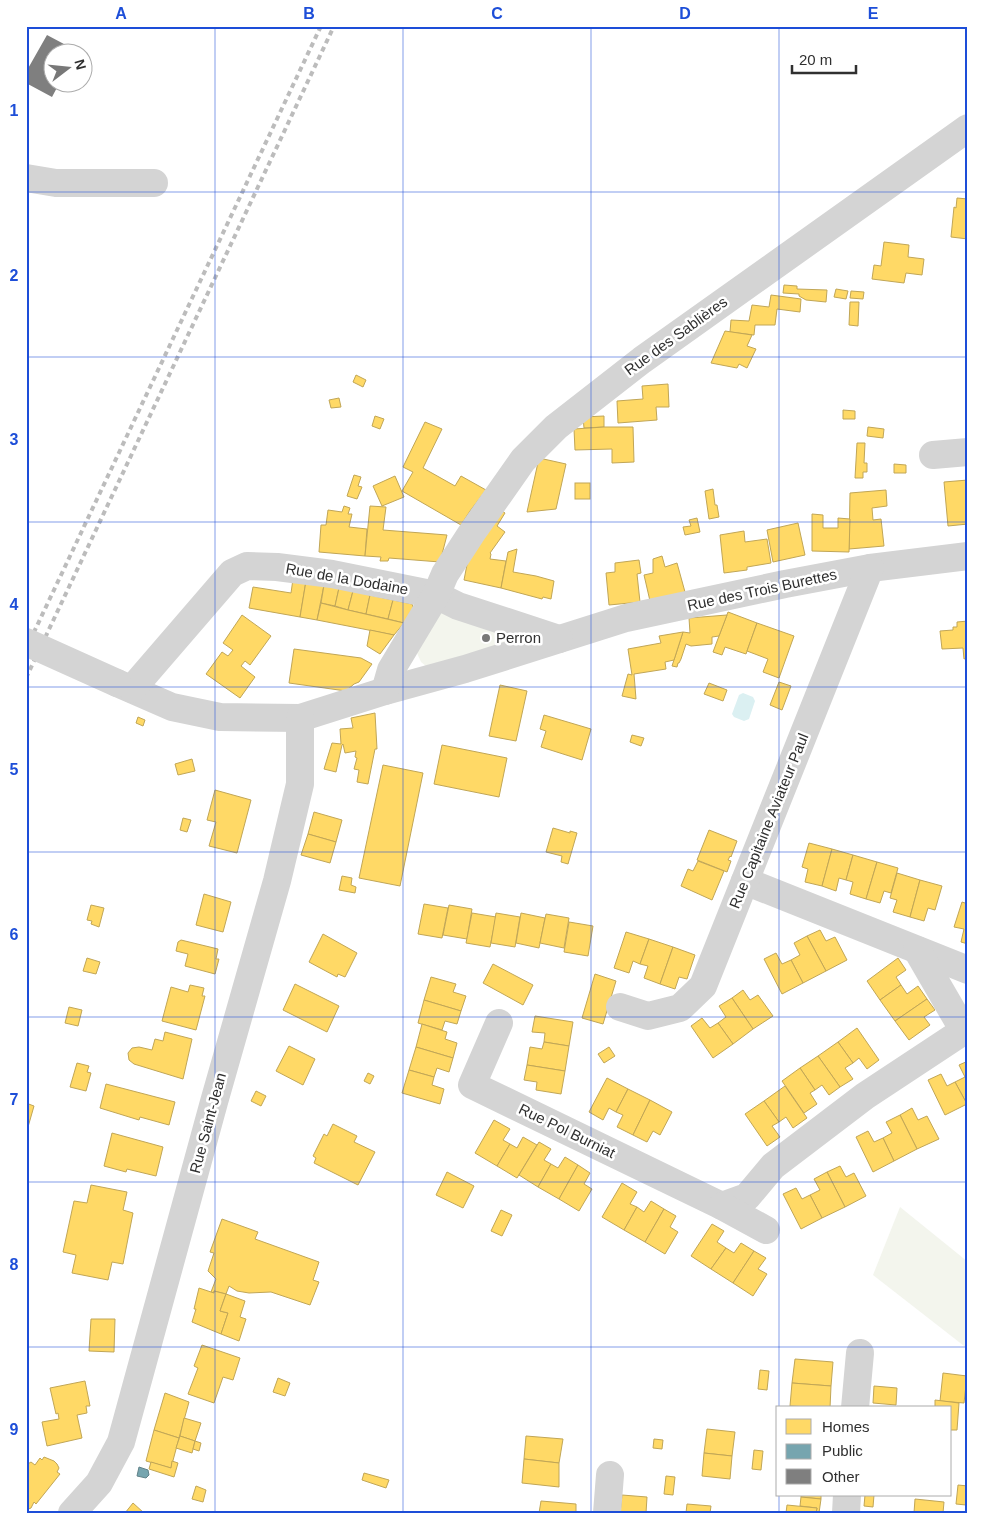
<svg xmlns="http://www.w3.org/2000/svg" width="994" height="1539" font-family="Helvetica,sans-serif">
	<rect width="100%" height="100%" fill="#fff"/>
	<g fill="#f3f5ed">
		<path d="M443,612L506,635L508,640L506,644L426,666L421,662L417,653L438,614Z"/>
		<path d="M900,1207L968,1262V1349L873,1275Z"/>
	</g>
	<path fill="#dbf0f2" d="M743,693L753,697L755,701L749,719L744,721L734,717L732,714L739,695Z"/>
	<g fill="#ffd966" stroke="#c1a656">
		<path d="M957,198L968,199V239L951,237L954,207L956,208Z"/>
		<path d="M884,242L909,245L908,257L924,259L922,275L906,273L904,283L872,279L874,265L881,266Z"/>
		<path d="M784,285L797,286V289L827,290L826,302L806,300L799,296V294L783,293Z"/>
		<path d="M836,289L848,291L846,299L834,297Z"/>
		<path d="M851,291L864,292L863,299L850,298Z"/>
		<path d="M771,295L801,299L800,312L777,309L775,325H755L754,335L730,332L731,320L749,321L752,305L769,307Z"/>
		<path d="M850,302H859L858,326L849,325Z"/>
		<path d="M725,331L752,335L747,346L756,349L747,368L739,364L737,368L711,363Z"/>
		<path d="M356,375L366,380L363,387L353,382Z"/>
		<path d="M668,384L669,407H656L657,420L618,423L617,401L643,399L642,386Z"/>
		<path d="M339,398L341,407L331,408L329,400Z"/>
		<path d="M843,410L855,411V419H843Z"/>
		<path d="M375,416L384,419L380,429L372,426Z"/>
		<path d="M604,416V427L584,428L583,417Z"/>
		<path d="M425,422L442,429L423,468L455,486L461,476L486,490L470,511L461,525L402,491L413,472L403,467Z"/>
		<path d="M604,427H633L634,462L612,463V449L575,450L574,429Z"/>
		<path d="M868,427L884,429L883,438L867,436Z"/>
		<path d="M857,443H865L864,463H867V472H863V478H855Z"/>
		<path d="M539,458L566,464L556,509L527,512Z"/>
		<path d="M894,464L906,465V473H894Z"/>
		<path d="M354,475L361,477L358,486L362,487L357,499L347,496Z"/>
		<path d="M395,476L404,497L382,506L373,486Z"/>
		<path d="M968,480V524L948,526L944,482Z"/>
		<rect x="575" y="483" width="15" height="16"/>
		<path d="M713,489L715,505H717L719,517L709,519L705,491Z"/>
		<path d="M886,490L887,506L872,508L873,520L881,519L884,546L849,549L850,493Z"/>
		<path d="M344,506L350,508L348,514H352L349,527L367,529L365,556L319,552L321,525H326L328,510L342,512Z"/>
		<path d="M370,506L386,507L383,530L447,535L440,562L389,558L388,561H380L381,557L365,556Z"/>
		<path d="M501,510L505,513L497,526L505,532L490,553L491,554L490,559L506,561L501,588L464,580L470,549Z"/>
		<path d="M812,514L823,515V528H838V518L850,519L849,552L812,551Z"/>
		<path d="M697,518L700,532L685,535L683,527L691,526L689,520Z"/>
		<path d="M798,523L805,555L773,562L767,530Z"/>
		<path d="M744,531L745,542L767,539L771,563L747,567V570L724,573L720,535Z"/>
		<path d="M517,549L513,572L536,576L554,581L551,599L543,597L542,599L501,588L508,552Z"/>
		<path d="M662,556L665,567L677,563L685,592L650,601L644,575L653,573V559Z"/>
		<path d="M639,560L641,573L637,574L640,602L609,605L606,573L615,572V563Z"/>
		<path d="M293,579L306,581L300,617L249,608L253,587L291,593Z"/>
		<path d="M306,581L324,585L317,620L300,617Z"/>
		<path d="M324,585L339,588L335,606L321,603Z"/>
		<path d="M339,588L353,591L348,610L335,606Z"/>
		<path d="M353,591L370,595L366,614L348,610Z"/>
		<path d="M370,595L393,600L388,619L366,614Z"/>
		<path d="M393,600L412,604L414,609L404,623L388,619Z"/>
		<path d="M321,603L348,610L404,623L394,635L317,620Z"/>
		<path d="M728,612L757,623L746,654L725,647L722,655L713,652Z"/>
		<path d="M242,615L271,636L250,665L245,661L241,666L255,677L240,698L206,674L222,652L228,656L233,650L223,643Z"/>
		<path d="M727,615L719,636L712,637V644L691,646L686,644L681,659L679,663H678L677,667L672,666L683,632L690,633L689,618Z"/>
		<path d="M968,621V667H967V658L964,659L963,648L942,649L940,631L953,630V627H957V622Z"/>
		<path d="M757,623L794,636L779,678L763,672L768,659L747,651Z"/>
		<path d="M370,630L394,635L380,654L367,646Z"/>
		<path d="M683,632L674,660L665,662L666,669L634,674L636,699L622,696L628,674L632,675L628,649L661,643L659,636Z"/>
		<path d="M294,649L361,658L372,664L359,682L354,684L346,691L289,683Z"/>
		<path d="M779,682L791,686L782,710L770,705Z"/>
		<path d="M709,683L727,690L723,701L704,694Z"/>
		<path d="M500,685L527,691L516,741L489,736Z"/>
		<path d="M375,713L377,749H375L368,784L357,782L359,770L354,769L357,758L355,757L356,751L345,753L343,744L342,745L336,772L324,769L332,743L341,744L340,729L353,728L351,718Z"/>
		<path d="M544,715L591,729L582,760L541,747L546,731L540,729Z"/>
		<path d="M138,717L145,720L143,726L136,723Z"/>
		<path d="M632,735L644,738L641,746L630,742Z"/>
		<path d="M442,745L507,758L499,797L434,784Z"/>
		<path d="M192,759L195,771L178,775L175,764Z"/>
		<path d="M383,765L423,773L400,886L359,878Z"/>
		<path d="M215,790L251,800L237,853L209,846L216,822L207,820Z"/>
		<path d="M314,812L342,820L336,842L308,834Z"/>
		<path d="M183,818L191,820L187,832L180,830Z"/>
		<path d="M553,828L570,833V831L577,833L568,864L561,862L562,856L546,852Z"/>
		<path d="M709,830L737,841L731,857L730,856L728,860L731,861L727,872L697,860Z"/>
		<path d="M308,834L336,842L330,863L301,855Z"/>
		<path d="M809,843L832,849L822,886L805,882L808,869L802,867Z"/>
		<path d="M832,849L853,855L846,880L839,878L836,891L822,886Z"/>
		<path d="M853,855L877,862L866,899L850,894L853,882L846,880Z"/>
		<path d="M698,861L724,871L712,900L681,886L688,869L693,871Z"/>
		<path d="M877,862L898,868L891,893L884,891L880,903L866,899Z"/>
		<path d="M897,873L920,880L910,917L893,912L897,900L890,898Z"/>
		<path d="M342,876L352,878L351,885L356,887L355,893L339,890Z"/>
		<path d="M920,880L942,886L935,910L928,908L924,921L910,917Z"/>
		<path d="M204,894L231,902L223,932L196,925Z"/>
		<path d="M962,902L968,904V944L961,942L964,929L954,927Z"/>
		<path d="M424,904L448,908L442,938L418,934Z"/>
		<path d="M91,905L104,908L99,927L91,924L92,921L87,920Z"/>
		<path d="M449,905L472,909L467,939L443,935Z"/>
		<path d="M472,913L496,917L490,947L466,943Z"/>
		<path d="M496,913L520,917L515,947L491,943Z"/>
		<path d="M521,913L545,918L539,948L516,943Z"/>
		<path d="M546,914L569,918L564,948L540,943Z"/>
		<path d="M569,922L593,926L588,956L564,952Z"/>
		<path d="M820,930L826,941L835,937L847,960L826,971L807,936Z"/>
		<path d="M626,932L649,939L640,964L633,961L629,973L614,968Z"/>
		<path d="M323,934L357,953L345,977L338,974L337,977L309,962Z"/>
		<path d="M807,936L826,971L803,983L791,960L800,955L794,943Z"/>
		<path d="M649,939L673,947L660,984L644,978L648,966L640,964Z"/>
		<path d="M181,940L218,949L216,959H219L215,974L185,966L188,954L176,951L178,942Z"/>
		<path d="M673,947L695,955L687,979L679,977L675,989L660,984Z"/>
		<path d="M776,953L782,964L791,960L803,983L782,994L764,959Z"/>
		<path d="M87,958L100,962L96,974L83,971Z"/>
		<path d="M898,958L906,970L896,977L901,985L880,1000L867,981Z"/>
		<path d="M493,964L533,985L523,1005L483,983Z"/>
		<path d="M595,974L616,981L603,1024L582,1018Z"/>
		<path d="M431,977L456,984L453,992L466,996L461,1011L424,1000Z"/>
		<path d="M295,984L339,1006L327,1032L283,1010Z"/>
		<path d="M190,985L204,988L202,996H205L196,1030L162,1021L171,987L188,992Z"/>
		<path d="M901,985L907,994L918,986L927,999L895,1021L880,1000Z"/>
		<path d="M743,990L750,1000L758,995L773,1016L753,1029L732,998Z"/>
		<path d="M732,998L753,1029L733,1044L718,1023L726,1017L719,1006Z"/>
		<path d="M927,999L935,1010L924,1017L930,1025L909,1040L895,1021Z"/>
		<path d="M424,1000L461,1011L457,1024L445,1021L442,1030L418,1023Z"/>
		<path d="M69,1007L82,1010L78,1026L65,1023Z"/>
		<path d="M535,1016L573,1022L569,1046L544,1042L545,1033L532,1032Z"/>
		<path d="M702,1018L710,1028L718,1023L733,1044L713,1058L691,1026Z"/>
		<path d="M422,1024L447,1032L445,1039L457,1043L453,1058L416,1047Z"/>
		<path d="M857,1028L879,1060L867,1069L859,1058L853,1063L838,1042Z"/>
		<path d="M165,1032L192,1039L183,1079L134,1064L129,1060L128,1053L132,1048L139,1047L152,1050L155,1039L163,1041Z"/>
		<path d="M544,1042L569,1046L565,1071L527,1065L530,1047L542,1049Z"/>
		<path d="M838,1042L853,1063L845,1068L853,1079L840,1087L818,1056Z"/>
		<path d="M289,1046L315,1059L303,1085L276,1071Z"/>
		<path d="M416,1047L453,1058L449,1072L437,1068L434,1077L409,1070Z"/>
		<path d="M609,1047L615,1056L604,1063L598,1054Z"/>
		<path d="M818,1056L840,1087L829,1095L822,1085L815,1090L800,1068Z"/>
		<path d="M968,1061V1104H967L955,1082L965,1077L959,1065Z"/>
		<path d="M77,1063L89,1066L87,1072L91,1073L86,1091L70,1087Z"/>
		<path d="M527,1065L565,1071L561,1094L536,1090L537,1082L524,1080Z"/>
		<path d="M800,1068L815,1090L810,1093L817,1104L804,1113L782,1081Z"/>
		<path d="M409,1070L434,1077L432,1085L444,1089L440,1104L402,1093Z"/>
		<path d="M368,1073L374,1076L370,1084L364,1081Z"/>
		<path d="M941,1074L947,1086L955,1082L967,1104L945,1115L928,1080Z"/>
		<path d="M607,1078L628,1089L616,1112L609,1108L603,1120L589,1112Z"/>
		<path d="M106,1084L175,1102L169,1125L140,1117L139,1120L100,1108Z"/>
		<path d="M785,1086L807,1118L793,1128L786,1117L779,1122L764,1101Z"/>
		<path d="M628,1089L650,1100L633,1135L617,1127L623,1115L616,1112Z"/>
		<path d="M256,1091L266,1096L261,1106L251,1101Z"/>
		<path d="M650,1100L672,1112L660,1135L653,1131L647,1142L633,1135Z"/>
		<path d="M764,1101L779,1122L772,1126L780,1137L767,1146L745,1114Z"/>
		<path d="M26,1103L34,1106L28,1127L26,1126Z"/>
		<path d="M912,1108L918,1120L927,1116L939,1139L917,1149L900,1115Z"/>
		<path d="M900,1115L917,1149L894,1161L883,1138L892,1133L886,1122Z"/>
		<path d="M494,1120L510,1129L503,1140L510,1144L497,1166L475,1153Z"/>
		<path d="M333,1124L357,1136L354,1142L375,1152L358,1185L314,1163L316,1158L313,1156L324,1134L327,1136Z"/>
		<path d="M868,1131L874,1142L883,1138L894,1161L873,1172L856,1137Z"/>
		<path d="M112,1133L163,1147L156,1176L127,1169L126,1172L104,1166Z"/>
		<path d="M523,1137L537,1145L517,1178L497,1166L510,1144L517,1148Z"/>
		<path d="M539,1142L551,1149L544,1160L551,1164L538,1187L519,1175Z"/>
		<path d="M565,1157L578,1165L559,1199L538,1187L551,1164L558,1168Z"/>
		<path d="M578,1165L590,1173L584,1184L592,1189L579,1211L559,1199Z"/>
		<path d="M840,1166L846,1177L854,1173L866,1196L845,1207L827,1172Z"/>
		<path d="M447,1172L474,1186L463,1208L436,1195Z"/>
		<path d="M827,1172L845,1207L822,1218L810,1195L820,1190L814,1179Z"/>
		<path d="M622,1183L637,1192L630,1204L637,1207L624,1230L602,1217Z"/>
		<path d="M91,1185L127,1192L123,1210L133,1213L123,1264L112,1262L108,1280L72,1273L76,1255L63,1252L74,1201L87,1203Z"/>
		<path d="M796,1188L802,1199L810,1195L822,1218L801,1229L783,1194Z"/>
		<path d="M651,1201L664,1209L645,1242L624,1230L637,1207L644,1212Z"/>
		<path d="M664,1209L676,1216L670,1227L678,1232L665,1254L645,1242Z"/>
		<path d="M501,1210L512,1215L502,1236L491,1231Z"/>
		<path d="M222,1219L258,1232L255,1239L319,1262L313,1280L319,1282L310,1305L271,1292L249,1293L237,1291L229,1286L226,1294L214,1291V1293L211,1292L216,1279L208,1271L214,1253L210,1252Z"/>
		<path d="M712,1224L724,1231L717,1242L726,1248L711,1269L691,1256Z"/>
		<path d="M741,1243L754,1251L733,1283L711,1269L726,1248L734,1253Z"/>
		<path d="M754,1251L766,1258L758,1269L767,1274L753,1296L733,1283Z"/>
		<path d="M199,1288L214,1293V1291L226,1294L220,1311L228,1313L221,1334L192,1322L196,1309H194Z"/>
		<path d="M226,1294L245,1301L240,1317L246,1319L239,1341L221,1334L228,1313L220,1311Z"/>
		<path d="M91,1319H115L114,1352L89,1351Z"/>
		<path d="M202,1345L240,1358L233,1380L223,1377L214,1403L188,1394L198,1368L194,1366Z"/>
		<path d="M795,1359L833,1362L831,1386L792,1383Z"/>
		<path d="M760,1370L769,1371L767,1390L758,1389Z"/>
		<path d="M943,1373L967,1376L964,1403L940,1401Z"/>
		<path d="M278,1378L290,1383L285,1396L273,1392Z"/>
		<path d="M85,1381L90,1406H86L87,1413L77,1415L82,1438L47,1446L42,1422L59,1419L58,1413L56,1414L50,1388Z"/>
		<path d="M792,1383L831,1386L830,1408L790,1406Z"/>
		<path d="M874,1386L897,1388L896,1405L873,1403Z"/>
		<path d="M165,1393L189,1402L179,1438L154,1430Z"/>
		<path d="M935,1400L959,1403L957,1430H950V1408H935Z"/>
		<path d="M184,1418L201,1423L195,1441L180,1436Z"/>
		<path d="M707,1429L735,1432L732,1456L704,1453Z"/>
		<path d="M154,1430L179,1438L171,1468L146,1461Z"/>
		<path d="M180,1436L195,1441L192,1453L176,1448Z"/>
		<path d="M526,1436L563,1439L559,1463L524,1459Z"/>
		<path d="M654,1439L663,1440L662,1449L653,1448Z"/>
		<path d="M195,1441L201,1443L199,1451L193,1449Z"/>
		<path d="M754,1450L763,1451L761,1470L752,1469Z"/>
		<path d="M704,1453L732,1456L730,1479L702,1476Z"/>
		<path d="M44,1457L54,1461L57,1464L59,1468L57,1472L60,1474L36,1504L34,1502L31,1508L26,1510V1465L31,1462L35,1465L40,1458L42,1460Z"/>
		<path d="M524,1459L559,1463V1487L522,1483Z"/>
		<path d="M172,1461L178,1463L174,1477L149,1469L151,1462L171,1468Z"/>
		<path d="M364,1473L389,1480L386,1488L362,1480Z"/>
		<path d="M666,1476L675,1477L673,1495L664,1494Z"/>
		<path d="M958,1485L968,1486L966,1505L956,1504Z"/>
		<path d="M196,1486L206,1490L203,1502L192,1499Z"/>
		<path d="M622,1495L647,1497L646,1513H620Z"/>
		<path d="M801,1495H821V1499L801,1497Z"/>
		<path d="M865,1495H874L873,1507L864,1506Z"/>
		<path d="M801,1497L821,1499L819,1513H816L817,1508L800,1506Z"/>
		<path d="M915,1499L944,1502L943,1513H914Z"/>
		<path d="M541,1501L576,1504V1513H539Z"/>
		<path d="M133,1503L144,1513H125Z"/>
		<path d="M687,1504L711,1506L710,1513H686Z"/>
		<path d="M787,1505L817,1508L816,1513H786Z"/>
	</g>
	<path fill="#76a5af" stroke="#618289" d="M139,1467L148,1470L149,1475L146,1478L137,1476Z"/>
	<path fill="#7f7f7f" d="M47,35L79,52H52V82H60L52,97L26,83V72Z"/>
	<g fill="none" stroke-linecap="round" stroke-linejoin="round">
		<g stroke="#d4d4d4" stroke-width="28">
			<path d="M26,178L56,183H154"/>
			<path d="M933,455L968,452"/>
			<path d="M117,683L172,707L220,717L300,718L385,691L465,669L626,618L785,584L870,568L968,556"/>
			<path d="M132,689L232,573L247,566L277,567L332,574L436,595L458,606L559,639"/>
			<path d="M385,691L391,670L436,595L445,574L471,534L523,460L556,427L642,360L968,128"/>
			<path d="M745,881L968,970"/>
			<path d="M917,950L964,1031"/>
			<path d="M620,1007L648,1016L680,1008L703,986L870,568"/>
			<path d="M499,1023L472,1085L722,1206L747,1197L773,1166L865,1096L968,1028"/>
			<path d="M722,1206L766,1230"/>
			<path d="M855,1408L860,1353"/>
			<path d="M72,1513L99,1483L121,1442L214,1102L277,881L300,784V718"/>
			<path d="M607,1513L610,1475"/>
			<path d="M846,1513L847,1495"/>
		</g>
		<g stroke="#bcbcbc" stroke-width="4" stroke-dasharray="5 4" stroke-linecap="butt">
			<path d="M26,649L321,26"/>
			<path d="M26,678L334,26"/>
		</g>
		<path stroke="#d4d4d4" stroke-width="28" d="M26,642L117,683"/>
	</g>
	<path fill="none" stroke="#1d4ed8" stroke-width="1" stroke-opacity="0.55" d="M215,26V1513M403,26V1513M591,26V1513M779,26V1408M26,192H968M26,357H968M26,522H968M26,687H968M26,852H968M26,1017H968M26,1182H968M26,1347H968M779,1495V1513"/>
	<circle fill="#787878" stroke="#fff" stroke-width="2" cx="486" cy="638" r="5"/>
	<g text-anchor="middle" stroke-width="5" stroke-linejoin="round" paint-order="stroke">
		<g font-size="15" fill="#303030" stroke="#fff">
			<text transform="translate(676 336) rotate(-36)" y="5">Rue des Sablières</text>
			<text transform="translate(347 579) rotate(10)" y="5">Rue de la Dodaine</text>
			<text transform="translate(762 590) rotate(-12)" y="5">Rue des Trois Burettes</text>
			<text transform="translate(769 821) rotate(-68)" y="5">Rue Capitaine Aviateur Paul</text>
			<text transform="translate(208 1123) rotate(-75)" y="5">Rue Saint-Jean</text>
			<text transform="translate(567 1131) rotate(26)" y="5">Rue Pol Burniat</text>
		</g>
		<g font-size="15" fill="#303030" stroke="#fff" text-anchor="start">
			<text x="496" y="643">Perron</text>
		</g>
	</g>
	<rect width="994" height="1539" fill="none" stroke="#ffffff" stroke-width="55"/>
	<rect x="776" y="1406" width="175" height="90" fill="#ffffff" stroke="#acacac"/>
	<rect x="786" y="1419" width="25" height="15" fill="#ffd966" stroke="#acacac"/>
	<text x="822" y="1432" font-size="15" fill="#303030">Homes</text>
	<rect x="786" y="1444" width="25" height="15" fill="#76a5af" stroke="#acacac"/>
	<text x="822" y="1456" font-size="15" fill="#303030">Public</text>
	<rect x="786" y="1469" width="25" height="15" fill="#7f7f7f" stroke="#acacac"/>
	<text x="822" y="1482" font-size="15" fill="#303030">Other</text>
	<g transform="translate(68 68) rotate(74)"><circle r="24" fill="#ffffff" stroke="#acacac"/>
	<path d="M0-4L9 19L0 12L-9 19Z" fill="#787878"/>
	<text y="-8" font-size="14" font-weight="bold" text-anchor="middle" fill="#303030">N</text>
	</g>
	<path d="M792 65v8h64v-8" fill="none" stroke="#303030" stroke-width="2.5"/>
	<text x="799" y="65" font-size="15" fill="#303030" stroke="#ffffff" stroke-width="4" paint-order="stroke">20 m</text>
	<rect x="28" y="28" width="938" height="1484" fill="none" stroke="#1d4ed8" stroke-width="2"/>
	<g font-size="16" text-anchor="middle" font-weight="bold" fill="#1d4ed8">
		<text x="121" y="19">A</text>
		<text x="309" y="19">B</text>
		<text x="497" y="19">C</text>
		<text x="685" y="19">D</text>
		<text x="873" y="19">E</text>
		<text x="14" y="116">1</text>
		<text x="14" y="281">2</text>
		<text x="14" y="445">3</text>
		<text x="14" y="610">4</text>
		<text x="14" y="775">5</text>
		<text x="14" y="940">6</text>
		<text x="14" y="1105">7</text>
		<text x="14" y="1270">8</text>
		<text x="14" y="1435">9</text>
	</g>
</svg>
